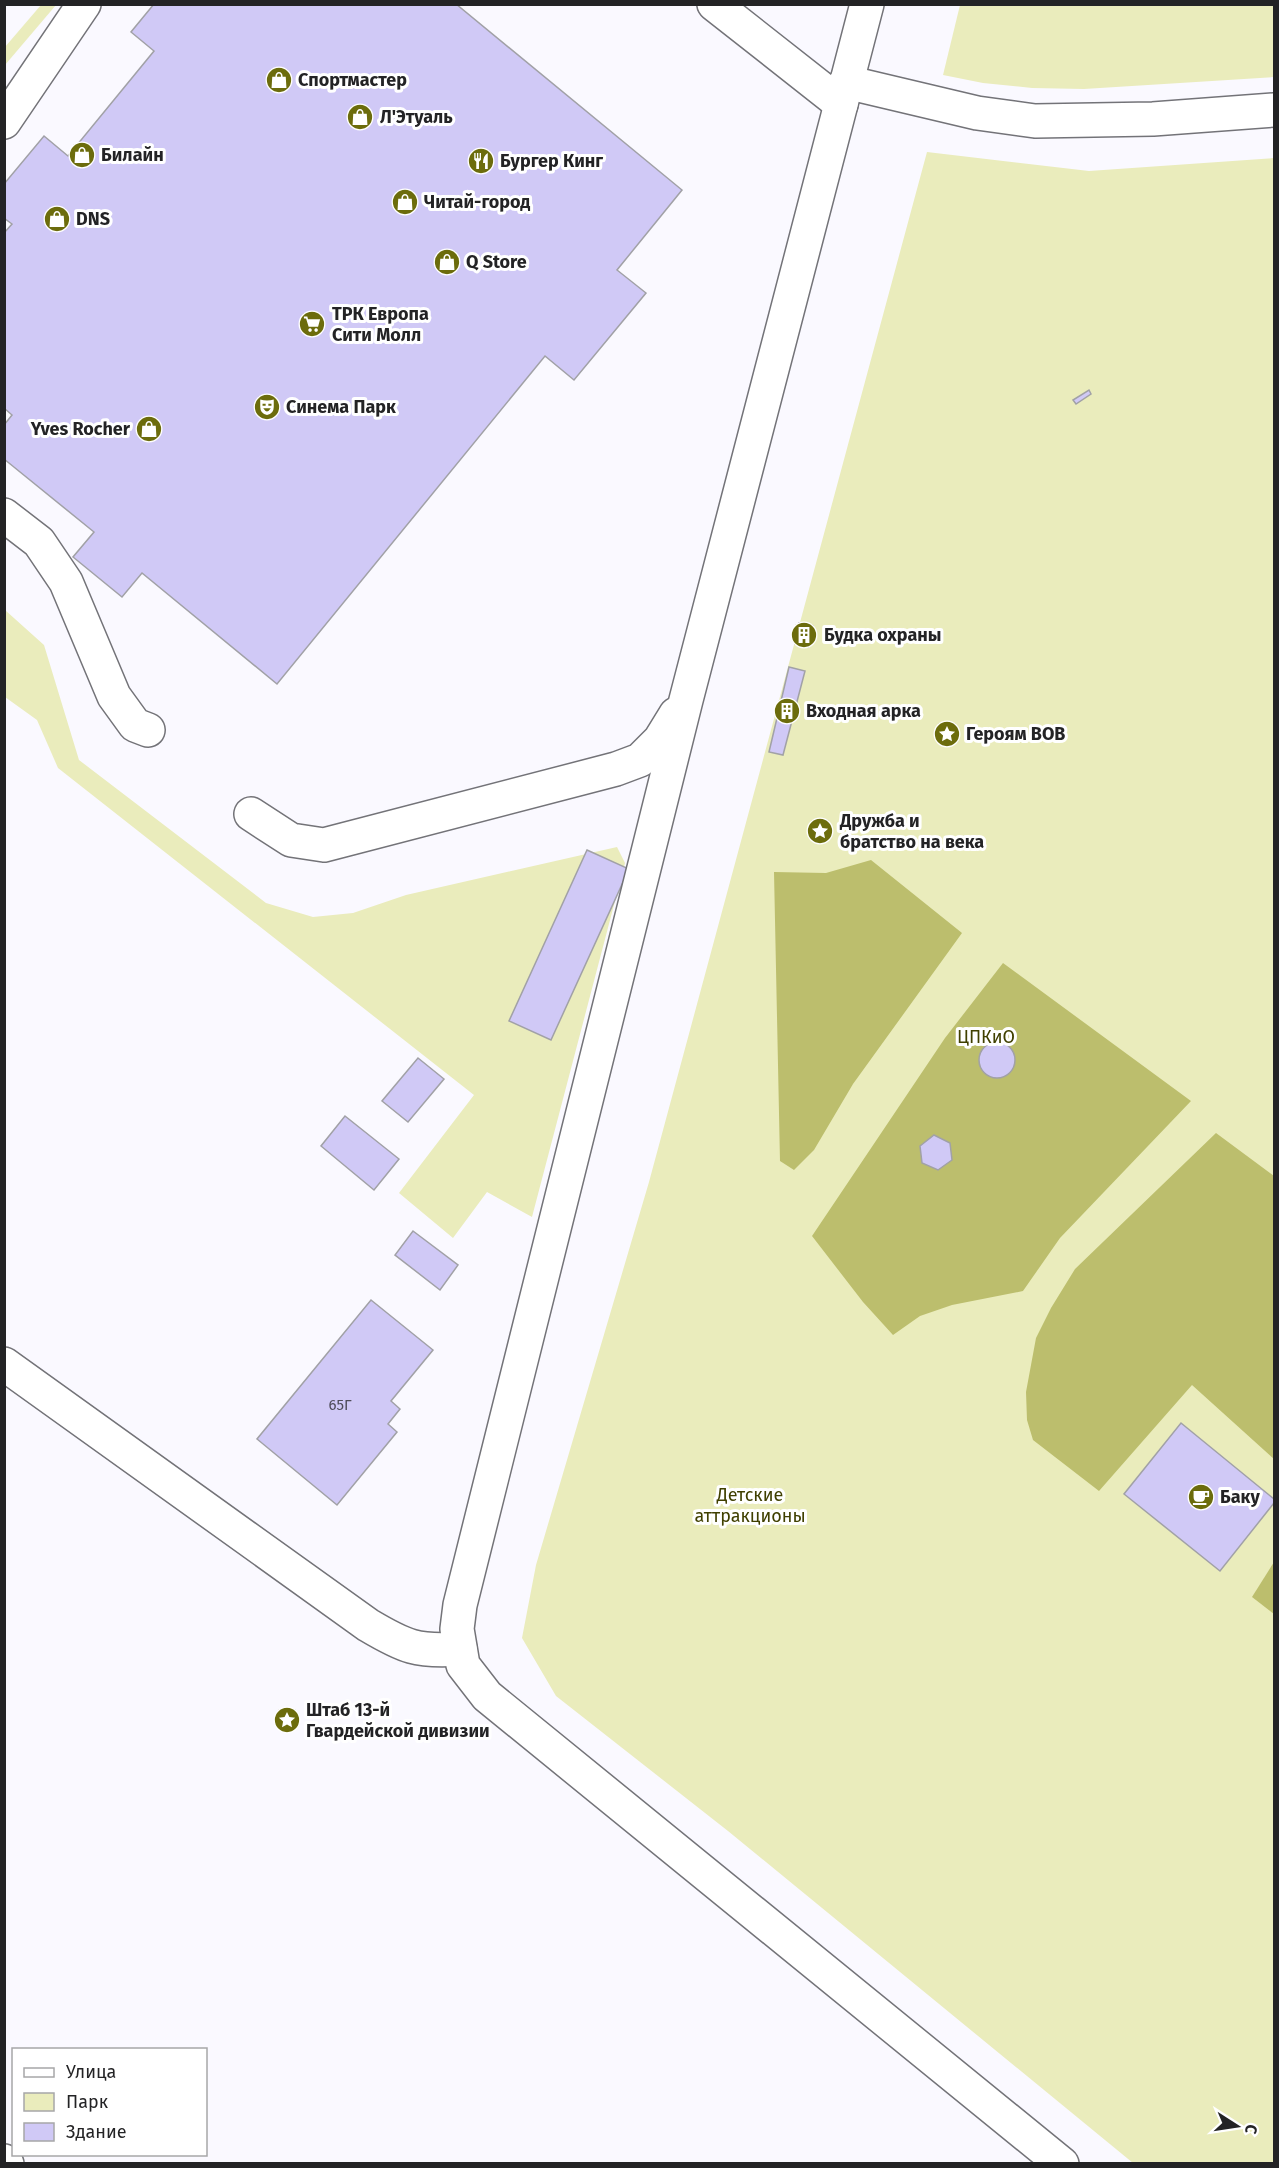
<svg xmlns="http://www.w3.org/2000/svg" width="1279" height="2168" font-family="'Fira Sans',sans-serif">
	<rect width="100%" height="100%" fill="#faf9ff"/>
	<g fill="#eaecbc">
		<path d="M41,5H56L5,65V47Z"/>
		<path d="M960,5H1274V77L1084,89L1032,88L983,83L943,75Z"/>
		<path d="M927,152L1089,171L1274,158V2163H1133L728,1831L556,1696L522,1638L536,1565L649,1182Z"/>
		<path d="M5,610L44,645L79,760L266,903L313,917L353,913L406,895L617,847L625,863L532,1217L487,1192L453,1238L399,1193L474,1095L58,768L37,720L5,697Z"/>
	</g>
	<g fill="#bcbe6d">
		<path d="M871,860L962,933L853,1084L814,1150L794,1170L780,1161L774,872L826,873Z"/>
		<path d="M1003,963L1191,1101L1060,1238L1023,1291L952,1305L920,1316L893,1335L863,1302L812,1236L945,1038Z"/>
		<path d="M1216,1133L1274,1176V1459L1192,1385L1099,1491L1033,1440L1027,1420L1026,1392L1036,1338L1051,1308L1075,1269Z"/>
		<path d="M1274,1562V1614L1252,1597Z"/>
	</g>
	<g fill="#d0c9f6" stroke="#a1a1a6" stroke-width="1.5">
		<path d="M154,4H456L682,190L617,270L646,293L574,380L545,356L277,684L142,573L122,597L73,557L94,532L4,459V425L12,415L4,408V233L12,224L4,218V184L44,136L68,156L154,51L131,32Z"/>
		<path d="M1089,390L1091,394L1076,404L1073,400Z"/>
		<path d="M799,623L813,626L808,647L795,644Z"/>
		<path d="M789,667L805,671L783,755L769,752Z"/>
		<path d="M587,850L629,869L551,1040L509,1021Z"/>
		<circle cx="997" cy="1060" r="18"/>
		<path d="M418,1058L444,1079L408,1122L382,1101Z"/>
		<path d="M345,1116L399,1159L374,1190L321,1146Z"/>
		<path d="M934,1135L950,1143L952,1160L938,1170L922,1163L920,1146Z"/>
		<path d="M413,1231L458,1265L440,1290L395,1255Z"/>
		<path d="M371,1300L433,1350L391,1401L400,1409L388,1424L397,1432L337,1505L257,1439Z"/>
		<path d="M1181,1423L1274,1499V1503L1220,1571L1124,1494Z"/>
	</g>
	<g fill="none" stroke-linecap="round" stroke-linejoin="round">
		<g stroke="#737378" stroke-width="36">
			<g id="minor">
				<path d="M714,4L841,104"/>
				<path d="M867,4L686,700L460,1605L457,1629L463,1665L487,1696L1062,2164"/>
				<path d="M846,82L977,113L1035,121L1153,119L1274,110"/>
				<path d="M4,122L84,4"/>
				<path d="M4,515L39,542L66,582L114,696L135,725L148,730"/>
				<path d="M251,814L291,840L324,845L616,769L640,760L660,740L676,714"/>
				<path d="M4,1364L368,1625C405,1647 417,1652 460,1649"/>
			</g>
		</g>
		<g stroke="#737378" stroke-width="36">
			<path id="major" d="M4,2161L7,2164"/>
		</g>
		<use href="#minor" stroke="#fff" stroke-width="33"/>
		<use href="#major" stroke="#fff" stroke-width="33"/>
	</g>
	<defs>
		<g id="shop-disc" transform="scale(1.35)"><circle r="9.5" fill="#6c6c0c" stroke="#fff"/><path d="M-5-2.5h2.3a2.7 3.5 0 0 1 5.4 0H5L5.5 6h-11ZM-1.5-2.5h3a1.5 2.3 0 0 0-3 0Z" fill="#fff"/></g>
		<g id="restaurant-disc" transform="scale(1.35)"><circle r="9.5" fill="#6c6c0c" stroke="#fff"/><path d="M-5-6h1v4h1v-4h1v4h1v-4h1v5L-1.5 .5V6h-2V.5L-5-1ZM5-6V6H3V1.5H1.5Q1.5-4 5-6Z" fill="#fff"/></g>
		<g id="supermarket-disc" transform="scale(1.35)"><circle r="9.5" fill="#6c6c0c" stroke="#fff"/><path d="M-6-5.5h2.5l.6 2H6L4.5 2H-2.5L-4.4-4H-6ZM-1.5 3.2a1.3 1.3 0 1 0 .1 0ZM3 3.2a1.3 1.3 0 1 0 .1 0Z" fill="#fff"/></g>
		<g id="theatre-disc" transform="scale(1.35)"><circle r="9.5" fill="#6c6c0c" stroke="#fff"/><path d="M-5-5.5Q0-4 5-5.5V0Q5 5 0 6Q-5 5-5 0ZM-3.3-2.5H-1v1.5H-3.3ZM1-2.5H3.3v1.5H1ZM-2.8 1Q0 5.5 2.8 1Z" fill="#fff"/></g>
		<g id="building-disc" transform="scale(1.35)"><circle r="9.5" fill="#6c6c0c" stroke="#fff"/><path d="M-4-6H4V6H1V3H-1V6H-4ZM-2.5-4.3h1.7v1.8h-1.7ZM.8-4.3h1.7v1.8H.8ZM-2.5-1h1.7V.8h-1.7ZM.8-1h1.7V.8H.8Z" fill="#fff"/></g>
		<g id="sight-disc" transform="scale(1.35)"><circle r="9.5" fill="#6c6c0c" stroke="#fff"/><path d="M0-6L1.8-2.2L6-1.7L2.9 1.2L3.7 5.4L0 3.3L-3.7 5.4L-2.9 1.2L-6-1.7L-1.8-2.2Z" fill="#fff"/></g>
		<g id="cafe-disc" transform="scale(1.35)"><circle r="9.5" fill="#6c6c0c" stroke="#fff"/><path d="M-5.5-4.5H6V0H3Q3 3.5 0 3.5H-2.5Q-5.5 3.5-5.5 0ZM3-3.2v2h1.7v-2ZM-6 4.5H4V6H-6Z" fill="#fff"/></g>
	</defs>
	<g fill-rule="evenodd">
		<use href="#shop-disc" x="279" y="80"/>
		<use href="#shop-disc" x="360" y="117"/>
		<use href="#shop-disc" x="82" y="155"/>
		<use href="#restaurant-disc" x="481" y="161"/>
		<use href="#shop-disc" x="405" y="202"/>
		<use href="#shop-disc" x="57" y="219"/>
		<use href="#shop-disc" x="447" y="262"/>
		<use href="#supermarket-disc" x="312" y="324"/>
		<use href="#theatre-disc" x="267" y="407"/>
		<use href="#shop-disc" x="149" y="429"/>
		<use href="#building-disc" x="804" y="635"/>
		<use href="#building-disc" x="787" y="711"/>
		<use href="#sight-disc" x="947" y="734"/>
		<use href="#sight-disc" x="820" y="831"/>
		<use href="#cafe-disc" x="1201" y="1497"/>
		<use href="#sight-disc" x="287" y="1720"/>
	</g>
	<g text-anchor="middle" stroke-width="6" stroke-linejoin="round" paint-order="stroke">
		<g font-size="15" fill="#4e4c59">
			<text x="340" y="1410">65Г</text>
		</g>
		<g font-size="18" font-weight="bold" fill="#232325" stroke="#fff" text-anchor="start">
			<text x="298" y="86">Спортмастер</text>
			<text x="380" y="123">Л'Этуаль</text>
			<text x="101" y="161">Билайн</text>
			<text x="500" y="167">Бургер Кинг</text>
			<text x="424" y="208">Читай-город</text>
			<text x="76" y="225">DNS</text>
			<text x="466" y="268">Q Store</text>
			<text x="332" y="320">ТРК Европа<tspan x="332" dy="21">Сити Молл</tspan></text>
			<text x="286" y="413">Синема Парк</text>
			<text x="130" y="435" text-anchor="end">Yves Rocher</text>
			<text x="824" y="641">Будка охраны</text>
			<text x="806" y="717">Входная арка</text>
			<text x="966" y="740">Героям ВОВ</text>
			<text x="840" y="827">Дружба и<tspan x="840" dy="21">братство на века</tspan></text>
			<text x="1220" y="1503">Баку</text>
			<text x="306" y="1716">Штаб 13-й<tspan x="306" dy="21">Гвардейской дивизии</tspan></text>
		</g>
		<g font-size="18" fill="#404000" stroke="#fff">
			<text x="986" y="1043">ЦПКиО</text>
			<text x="750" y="1501">Детские<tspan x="750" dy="21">аттракционы</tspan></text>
		</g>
	</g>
	<rect width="1279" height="2168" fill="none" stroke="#232325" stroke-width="12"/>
	<rect x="12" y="2048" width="195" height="108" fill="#ffffff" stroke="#a7a7a8" stroke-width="1.5"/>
	<rect x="24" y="2068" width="30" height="9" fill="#ffffff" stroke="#a7a7a8" stroke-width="1.5"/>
	<text x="66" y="2078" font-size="18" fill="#232325">Улица</text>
	<rect x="24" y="2093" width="30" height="18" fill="#eaecbc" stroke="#a7a7a8" stroke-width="1.5"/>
	<text x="66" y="2108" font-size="18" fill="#232325">Парк</text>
	<rect x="24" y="2123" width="30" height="18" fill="#d0c9f6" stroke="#a7a7a8" stroke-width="1.5"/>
	<text x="66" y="2138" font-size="18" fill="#232325">Здание</text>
	<g transform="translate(1237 2126) rotate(102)" stroke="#ffffff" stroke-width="4.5" paint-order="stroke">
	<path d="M0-4.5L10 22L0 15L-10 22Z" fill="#232325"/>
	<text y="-9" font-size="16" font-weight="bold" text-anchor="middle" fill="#232325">С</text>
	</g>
</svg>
